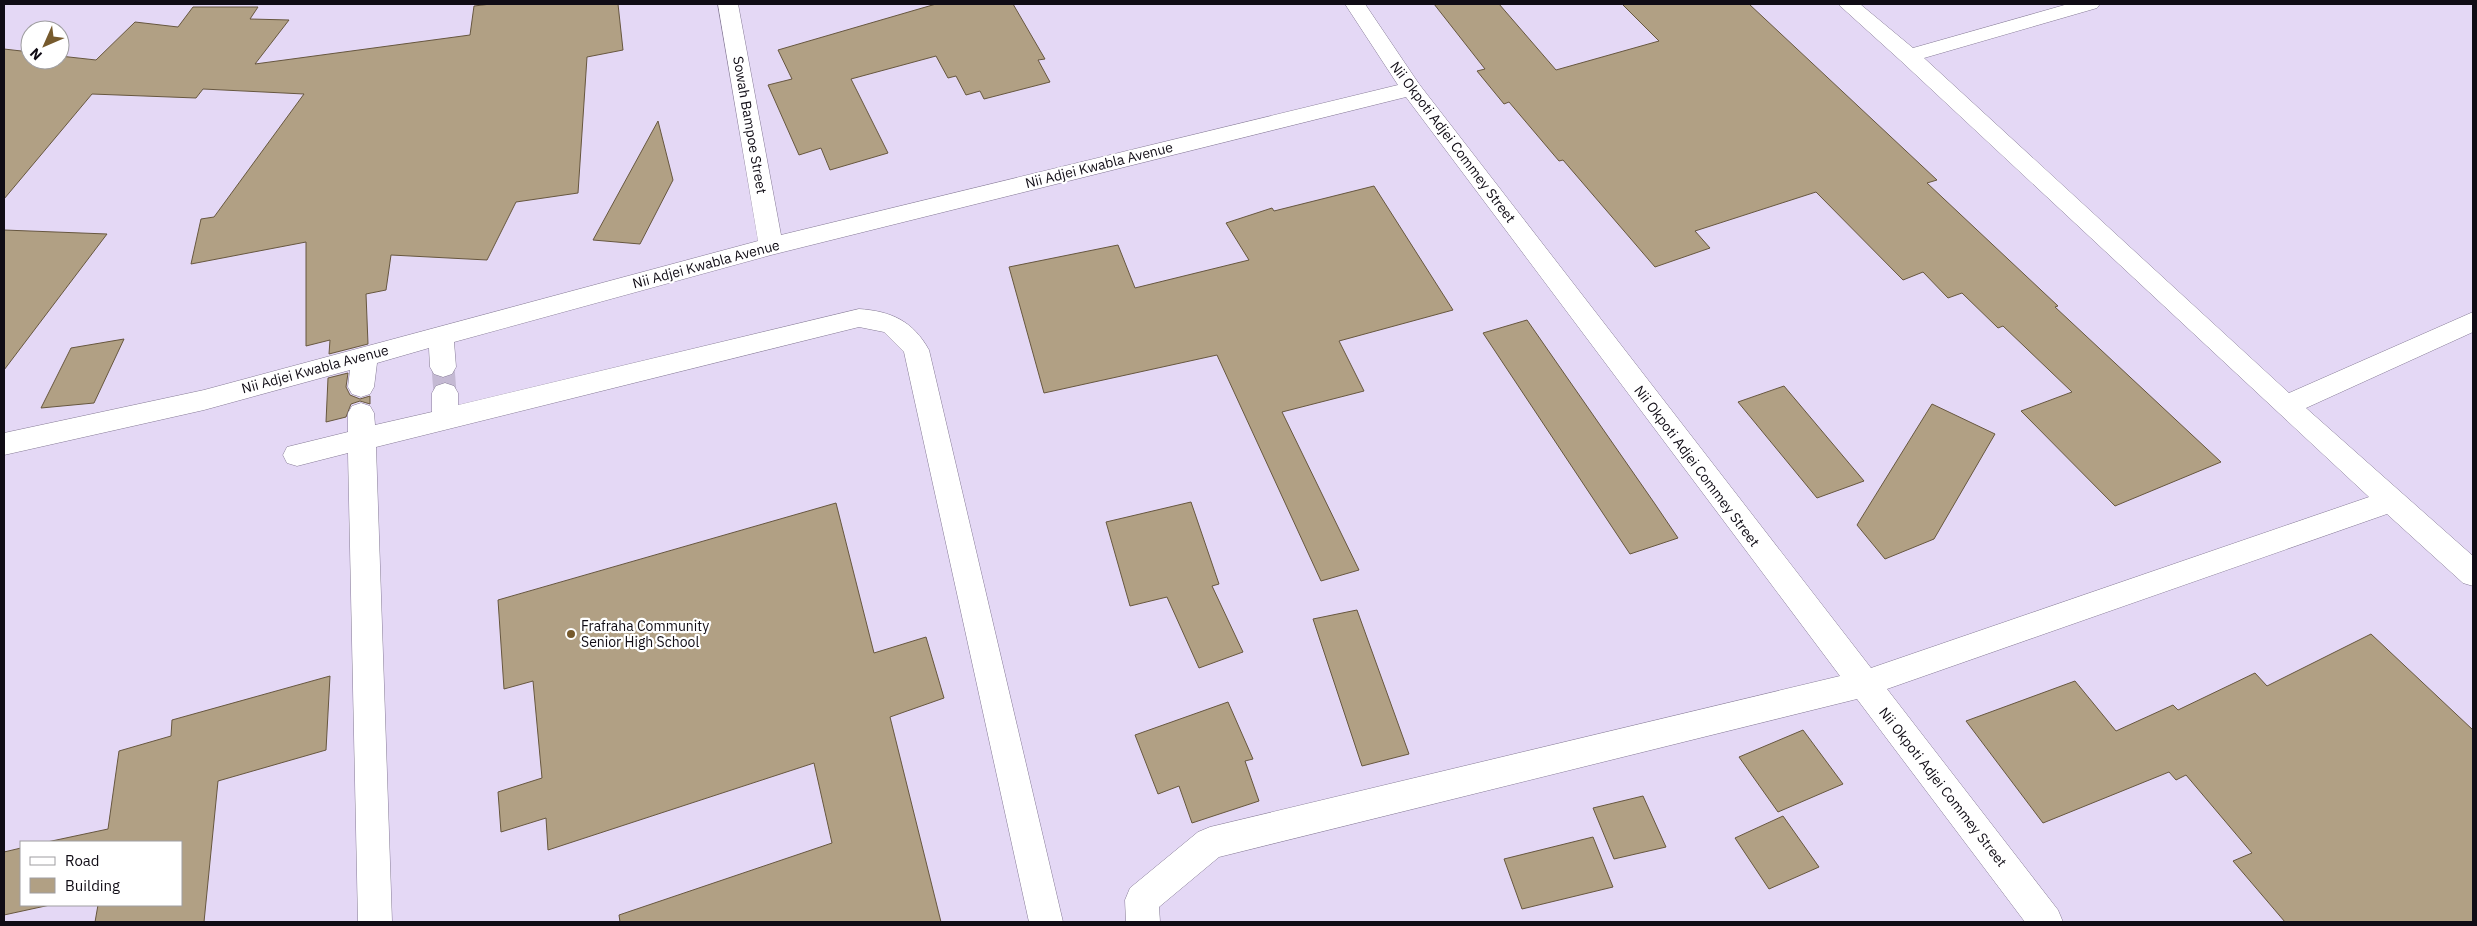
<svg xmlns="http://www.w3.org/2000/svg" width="2477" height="926" font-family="'IBM Plex Sans',sans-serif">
	<rect width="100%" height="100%" fill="#e4d8f5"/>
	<g fill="#b1a084" stroke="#67573f">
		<path d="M491,4H618L623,50L587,57L578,193L516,202L487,260L391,255L386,290L366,294L368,344L329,354L330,340L306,346V242L191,264L201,219L214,217L304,94L203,89L196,98L92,94L4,199V49L30,52V60H60V56L96,60L135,22L178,27L193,7H258L250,19L289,20L255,64L470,35L474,6Z"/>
		<path d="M936,4H1013L1045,59L1038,60L1050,82L984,99L980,91L966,95L956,76L948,78L936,56L851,79L888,153L830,170L821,148L799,155L768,85L792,79L778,50Z"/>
		<path d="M1434,4H1499L1556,70L1659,41L1622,4H1749L1937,180L1927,183L2058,306L2055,307L2221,462L2115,506L2021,411L2072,392L2003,326L1998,328L1962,293L1948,298L1923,272L1903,280L1816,192L1695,231L1710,248L1655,267L1563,160L1559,161L1509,102L1504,104L1477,71L1485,69Z"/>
		<path d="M658,121L673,180L640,244L593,240Z"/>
		<path d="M1374,186L1453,310L1339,341L1364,391L1282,412L1359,570L1321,581L1217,355L1044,393L1009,267L1118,245L1135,288L1249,260L1226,223L1272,208L1274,211Z"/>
		<path d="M4,230L107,234L4,370Z"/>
		<path d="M1527,320L1655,504L1678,538L1630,554L1483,333Z"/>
		<path d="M124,339L94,403L41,408L71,348Z"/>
		<path d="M348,373L346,387L350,395L360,399L370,396V404L360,401L351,404L346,417L326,422L328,378Z"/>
		<path d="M1784,386L1864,481L1817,498L1738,402Z"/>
		<path d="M1932,404L1995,434L1934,539L1885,559L1857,525Z"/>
		<path d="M1191,502L1219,584L1212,586L1243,652L1199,668L1167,597L1130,606L1106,522Z"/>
		<path d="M836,503L874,653L926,637L944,698L890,717L941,922H620L619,915L832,843L814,763L548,850L546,818L501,832L498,792L542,778L533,681L504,689L498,600Z"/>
		<path d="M1357,610L1409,754L1362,766L1313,619Z"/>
		<path d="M2371,634L2473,730V922H2285L2233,861L2252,853L2186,775L2176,780L2169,772L2043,823L1966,721L2075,681L2116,731L2173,705L2178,710L2255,673L2267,686Z"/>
		<path d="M330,676L326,750L218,781L204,922H95L98,905H181V842H47L108,829L119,751L171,736L172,720Z"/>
		<path d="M1228,702L1253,759L1245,761L1259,801L1192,823L1179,786L1158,794L1135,735Z"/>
		<path d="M1803,730L1843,784L1778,812L1739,757Z"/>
		<path d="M1643,796L1666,847L1614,859L1593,808Z"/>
		<path d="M1783,816L1819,867L1769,889L1735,838Z"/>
		<path d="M1593,837L1613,887L1522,909L1504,859Z"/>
		<path d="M21,848V905H50L4,915V852Z"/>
	</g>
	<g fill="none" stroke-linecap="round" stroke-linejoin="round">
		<path stroke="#c4b9d3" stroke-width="23" stroke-dasharray="23 12" stroke-linecap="butt" d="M443,367L445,393"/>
		<g stroke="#867b96" stroke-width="1">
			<g id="minor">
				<path d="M718,4H738L781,235L1398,85L1345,4H1365L1419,84L1871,668L2369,497L1901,61L1838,4H1860L1913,48L2068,4H2100L2097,8L1924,58L2289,393L2473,312V332L2306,408L2473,556V586L2463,583L2387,514L1887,689L2058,910L2063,922H2025L1857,699L1219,857L1159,907L1160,922H1126L1125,900L1130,888L1198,832L1210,827L1840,676L1406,97L771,255L454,342L456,367L452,374L443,377L434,374L430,367L429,348L377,363L374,387L370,394L361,397L352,394L348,387L350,370L204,410L4,455V433L204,390L758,241Z"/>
				<path d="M859,309C891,311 913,321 929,350L1063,922H1029L904,352L884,332L859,327L376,447L392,922H358L348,453L297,466L287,463L283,455L287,447L348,432V413L352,406L361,403L370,406L374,413L375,425L432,412V393L436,386L445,383L454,386L458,393V405Z"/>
			</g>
		</g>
		<use href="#minor" fill="#fff" fill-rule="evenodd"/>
	</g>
	<circle fill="#765a2d" stroke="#fff" stroke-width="2" cx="571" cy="634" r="5"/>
	<g text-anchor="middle" stroke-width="4.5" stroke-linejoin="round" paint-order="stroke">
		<g font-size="14" fill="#100c15" stroke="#fff">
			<text transform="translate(750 125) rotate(80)" y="5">Sowah Bampoe Street</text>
			<text transform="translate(1453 142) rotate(53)" y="5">Nii Okpoti Adjei Commey Street</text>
			<text transform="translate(1099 165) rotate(-14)" y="5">Nii Adjei Kwabla Avenue</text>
			<text transform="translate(706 264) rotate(-15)" y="5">Nii Adjei Kwabla Avenue</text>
			<text transform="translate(315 369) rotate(-15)" y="5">Nii Adjei Kwabla Avenue</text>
			<text transform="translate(1697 466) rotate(53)" y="5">Nii Okpoti Adjei Commey Street</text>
			<text transform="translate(1943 787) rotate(52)" y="5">Nii Okpoti Adjei Commey Street</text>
		</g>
		<g font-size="14" fill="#100c15" stroke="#fff" text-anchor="start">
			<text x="581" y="631">Frafraha Community<tspan x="581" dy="16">Senior High School</tspan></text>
		</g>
	</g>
	<rect width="2477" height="926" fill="none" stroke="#100c15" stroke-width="10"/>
	<rect x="20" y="841" width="162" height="65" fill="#ffffff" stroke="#9f9ea1"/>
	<rect x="30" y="857" width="25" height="8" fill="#ffffff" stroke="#9f9ea1"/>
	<text x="65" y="866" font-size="15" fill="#100c15">Road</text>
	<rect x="30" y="878" width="25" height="15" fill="#b1a084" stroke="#9f9ea1"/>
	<text x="65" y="891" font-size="15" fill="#100c15">Building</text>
	<g transform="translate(45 45) rotate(225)"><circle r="24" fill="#ffffff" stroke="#9f9ea1"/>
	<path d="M0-4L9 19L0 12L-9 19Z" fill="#765a2d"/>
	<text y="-8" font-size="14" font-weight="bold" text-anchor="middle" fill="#100c15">N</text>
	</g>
</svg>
